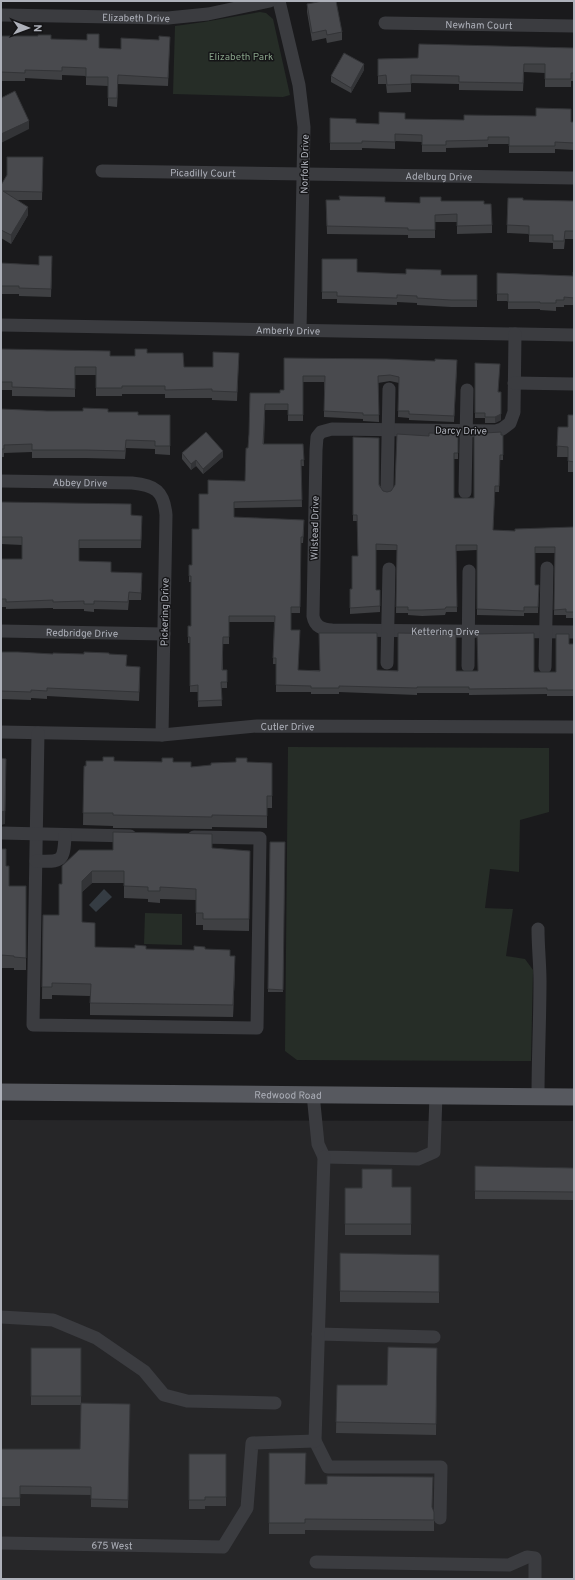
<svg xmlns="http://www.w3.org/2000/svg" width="575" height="1580" font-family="Overpass,sans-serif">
	<rect width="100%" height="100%" fill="#1a1a1c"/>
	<path fill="#262628" d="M1,1120L574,1121V1579H1Z"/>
	<g fill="#262d27">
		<path d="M260,12L266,13L273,19L290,95L283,97L173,94L175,26L204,22Z"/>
		<path d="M288,747L549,748V812L520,820L519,872L490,869L485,908L513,909L506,956L525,959L533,970L531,1061L297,1060L285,1051Z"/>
		<path d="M145,913L182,914V945L144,944Z"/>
	</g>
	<path fill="#353c43" d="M104,889L112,897L96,912L89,905Z"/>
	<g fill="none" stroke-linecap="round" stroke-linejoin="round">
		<g stroke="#3b3c40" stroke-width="13">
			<path d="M279,1L299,85L304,127L300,330"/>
			<path id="s1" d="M1,15L168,18L208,14L270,1"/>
			<path id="s2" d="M385,23L574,26"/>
			<path id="s3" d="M102,171L574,178"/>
			<path id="s4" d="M1,325L574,335"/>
			<path id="s5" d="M515,334L514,412L510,423L502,429L496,431L332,429L321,432L317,437L316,450L313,616C315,627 322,629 332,630L574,632"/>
			<path d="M514,383L574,384"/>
			<path id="s6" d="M1,481L132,483C155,485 164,491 166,515L162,735"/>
			<path d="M387,490L389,389"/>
			<path d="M465,492L467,390"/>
			<path id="s7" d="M1,631L164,634"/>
			<path d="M387,663L389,569"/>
			<path d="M468,666L469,571"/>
			<path d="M545,667L547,568"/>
			<path id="s8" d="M1,732L162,735L257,726L574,727"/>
			<path d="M38,733L33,1025L257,1028L260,838L194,837"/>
			<path d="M1,833L130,836"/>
			<path d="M36,861C62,862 64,862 65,835"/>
			<path d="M313,1094L318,1144L324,1157L418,1159L434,1152L436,1095"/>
			<path d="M538,1096C538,1058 540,1020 540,981C540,964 538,947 538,929"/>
			<path d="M1,1317L53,1320L96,1338L144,1371L164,1395L187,1401L275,1403"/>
			<path d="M318,1334L434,1337"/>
			<path d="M315,1441L328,1467H441L440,1518"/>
			<path id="s9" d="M1,1543L223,1547L247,1508L252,1443L315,1441L324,1157"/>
			<path d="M316,1562L509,1565L527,1557L535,1558V1579"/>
		</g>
		<path stroke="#57595f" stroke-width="17" id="s10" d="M1,1092L574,1097"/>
	</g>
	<g fill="#3f4043">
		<path d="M336,2L342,32V40L327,43L326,38L312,41L307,12V4Z"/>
		<path d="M1,36L51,39L99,48L121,49L159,40L170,37L168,86L118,84L117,107L108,106V86L86,85V76L62,75V80L25,78V81H1Z"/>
		<path d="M574,48V81H571V87H545V73L524,72L523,91L459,90V84L411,83V92L387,93L386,84H378V59L418,58Z"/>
		<path d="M364,70L351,93L331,82V76Z"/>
		<path d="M330,118L356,123L379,124L405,119L574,122V150L555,149V153H509V144H488V147L446,148V152H422V142L395,141V149L362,148V150H330Z"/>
		<path d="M43,157L42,200H16L28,215L11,244L1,238V185Z"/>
		<path d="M508,198L523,200L574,201V239H565L564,249H553V243L529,242V234L507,233Z"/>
		<path d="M326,200L420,203L441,201L484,204L492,225V233L457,234V222H435V238H408V235L327,234Z"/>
		<path d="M322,259L357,272L441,275H477V307H451L417,305V303L397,302V305L337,303V299H322Z"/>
		<path d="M1,263L39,265L52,264L51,297L19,296V294H1Z"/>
		<path d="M574,272V305H564V307H556V311L540,310V309H508V301H497V273L573,276Z"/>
		<path d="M1,349L110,356H135L147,353L184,367H213L239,353L237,401L212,400V398H165V394H122V396H96V375H75V397L12,396V390H1Z"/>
		<path d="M284,358L457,366L454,422L409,420V418L398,417L399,383L390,381L378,383L379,422L363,421V419L324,417V382H303V421H288V410H265L264,444H303L304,466H301L302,507L234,508V517L304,527L303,543H301L300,613H291V630L298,670L456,671L556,672L569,644H574V696H547V694L469,695V693H417V695L339,692V694H311V692H276V664H273L274,622H229V644H223V670H227V688H221L222,706L198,707V692H190V643H188V637L191,626V582H189V565H192L199,529L208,494L245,481L249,434L250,393H280L284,390Z"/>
		<path d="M475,363L499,392L501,420L495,423H485V418H475Z"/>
		<path d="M1,409L47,411L108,412L138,415H170V455L155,454V449L126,448L125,459L86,458H32V452L4,453V457H1Z"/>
		<path d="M574,415V472H568V457H557L558,427H568Z"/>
		<path d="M458,434V459H454V498H474L501,435H503V460H500L499,492H495L493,530L515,531L574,527V618H566V615H554L555,553H535V585H539L538,613H524V616L477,615V550L456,551L457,612H446L445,615L422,616L408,615V613H396L397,550H376V590H380V612L350,614V589H352L358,556L357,521H353V437L383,491L387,492L391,491L429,436Z"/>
		<path d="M182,453L223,457L203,474L196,466L191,470L182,459Z"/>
		<path d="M1,502L131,515L142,523L141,548H79V561L111,572L142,580L141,600H129L128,610L94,609V612L84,611V609H53V608L6,609V607H1V559H22V545L1,544Z"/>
		<path d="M1,652L53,654H109L140,675L139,701L47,696V699L31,698V700L1,699Z"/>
		<path d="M114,761L173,762L191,767L247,762L272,763V808H267V828L212,827V829L113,828V826L83,825L84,766Z"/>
		<path d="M1,828V849L6,866L9,886H26V970H14V968H1Z"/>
		<path d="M270,842H285L283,992H268Z"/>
		<path d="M212,848L250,851L249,931L203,930V925H196V900L160,899V903L148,902V899L124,898V883H92L82,892V922L95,947L146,949L194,950L205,949L230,956L235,968L233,1017L90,1015V996L52,995V999H42L43,915H59L62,884L113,850Z"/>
		<path d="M475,1166L574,1168V1200L475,1199Z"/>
		<path d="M411,1187V1235H345V1188Z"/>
		<path d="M439,1255V1303L340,1302V1291Z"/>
		<rect x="31" y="1348" width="50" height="57"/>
		<path d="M437,1348L436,1435L336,1433L337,1385H387Z"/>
		<path d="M130,1412L128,1508L91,1507V1495L20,1494V1506H1V1449H80Z"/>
		<path d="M269,1453L305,1484L432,1508L434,1512V1531L305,1530V1534H269Z"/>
		<path d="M189,1454H226V1506H205V1509H189Z"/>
	</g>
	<g fill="#333437">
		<path d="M364,64V70L351,93V88Z"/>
		<path d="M118,75V84L117,107V98Z"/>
		<path d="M29,121V129L1,143V134Z"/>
		<path d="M28,207V215L11,244V235Z"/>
		<path d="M501,414V420L495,423V417Z"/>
		<path d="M223,451V457L203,474V469Z"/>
		<path d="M196,460V466L191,470V464Z"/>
		<path d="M6,771L5,824L1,825V812Z"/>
		<path d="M92,871V883L82,892V881Z"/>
		<path d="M235,956V968L233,1017V1005Z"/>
	</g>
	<g fill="#494a4e" stroke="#333437">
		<path d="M323,1H336L342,32L327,35L326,30L312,33L307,4Z"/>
		<path d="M87,34H99V48L121,49V38L159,40V36L170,37L168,78L118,75L117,98H108V77H86V68L62,67V71L25,70V73L1,72V36H38V35H51V39L87,40Z"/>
		<path d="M419,44L574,48V73H571V79H545V64H524L523,83L459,82V76L411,75V84L387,85L386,75L378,76V59L418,58Z"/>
		<path d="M344,53L364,64L351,88L331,76Z"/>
		<path d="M15,91L29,121L1,134V98Z"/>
		<path d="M536,108L571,109V122H574V143L555,142V146H509V137H488V140L446,141V145H422V135L395,134V142L362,141V143H330V118L356,119V123L379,124V112L405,113V119L464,120V115L536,116Z"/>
		<path d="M7,157H43L42,192L3,191L28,207L11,235L1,230V185L7,175Z"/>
		<path d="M339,196L385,197V202L420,203V197H441V201H484V204H491L492,225L457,226V214L435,215V230H408V228L327,226L326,200H340Z"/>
		<path d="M508,198H523V200L574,201V231H565L564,241H553V235H529V226L507,225Z"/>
		<path d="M39,256H52L51,289L19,288V286H1V263L39,265Z"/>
		<path d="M322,259H357V272L406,274V269L441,270V275H477V300H451L417,298V296L397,295V298L337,296V292H322Z"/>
		<path d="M573,272H574V298L564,297V300H556V303H540V302H508V294H497V273L573,276Z"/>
		<path d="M1,349L110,351V356H135V349H147V353H183L184,367H213V352L239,353L237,392L212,391V389L165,390V386H122V388H96V367H75V389L12,387V382H1Z"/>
		<path d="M284,358L387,359L435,361V359L457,360L454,416L409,414V411H398L399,377L390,375L378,376L379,415H363V413L324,411L325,376H303V415H288V404H265L263,444H303L304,460H301L302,500L234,502V517L304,520L303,537H301L300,607H291V630H300L298,670L320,671L319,633H377V670L398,671V633L456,634V671H478L477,634L534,633V672H556V634H569V644H574V690H547V688L469,689V687H417V688L339,686V688H311V686L276,685V658H273L275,616H229V637H223L222,670H227V682H221L222,700L198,701V685L190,686V637H188V626H191V576H189V565H192V529H199V494H208V480L245,481L246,448H248L249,434L250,393H280V390H284Z"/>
		<path d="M475,363L500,364L498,392H501V414L495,417H485V413H475Z"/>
		<path d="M83,408L108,409V412H138V415H170V446H155V441L126,440L125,451L86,450H32V444L4,445V449H1V409L47,411H83Z"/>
		<path d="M568,415H574V462L568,461V447L557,446L558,427H568Z"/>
		<path d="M206,432L223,451L203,469L196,460L191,464L182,453Z"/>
		<path d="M501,432V435H503V455H500L499,486H495L493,530L515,531V529L574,527V612H566V609L554,610L555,547H535V585H539L538,607H524V611L477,609V545H456L457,607H446L445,609L422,610H408V607H396L397,545L376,544V590H380V606L350,608V589H352V556H358L357,515H353V437L379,438V485L383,491L387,492L391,491L395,485L397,434L429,436V433L458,434V453H454V498H474V434L485,435V433Z"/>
		<path d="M1,502L131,504V515L142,516L141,540H79V561L111,562V572L142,573L141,593L129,592L128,602L94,601V604H84V601L53,602V600L6,602V599H1V559H22V537H1Z"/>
		<path d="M1,652H18L53,654V653L84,654V652L109,653V654L127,655L126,666L140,667L139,692L47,688V691L31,690V692L1,691Z"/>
		<path d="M103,757H114V761L162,762V758H173V762H191V767L211,765V763L236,762V758H247V762L272,763V796H267V816L212,815V817L113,815V813H83L84,766H86V761H103Z"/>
		<path d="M1,758L6,759L5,811L1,812Z"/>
		<path d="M1,828V849H6V866H9V886H26V958L14,957V956L1,955Z"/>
		<path d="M113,832L212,834V848L250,851L249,919H203V913H196V889L160,887V891H148V887L124,886V871H92L82,881V922L95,923V947L135,948V945L146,946V949L194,950V946L205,947V949L230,950V956H235L233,1005L90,1003L91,984L52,983V987H42L43,915H59V884H62V866L79,850H113Z"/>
		<path d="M270,842H285L283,990L268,989Z"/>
		<path d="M475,1166L574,1168V1192L475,1191Z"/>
		<path d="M362,1169H392V1187H411V1224H345V1188H362Z"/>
		<path d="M340,1253L439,1255V1292L340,1291Z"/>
		<path d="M1,1330H2L1,1374Z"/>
		<path d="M388,1347L437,1348L436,1424L336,1422L337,1385H387Z"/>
		<rect x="31" y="1348" width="50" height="48"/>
		<path d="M81,1403L130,1404L128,1500L91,1499V1487L20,1486V1498H1V1449H80Z"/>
		<path d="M269,1453H306L305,1484H327V1476L433,1477L432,1507L434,1512V1520L305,1519V1523H269Z"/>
		<path d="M189,1454H226V1497H205V1500H189Z"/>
	</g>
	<g text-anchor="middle" stroke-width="3" stroke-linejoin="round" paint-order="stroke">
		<g font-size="10" fill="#aeb1ba" stroke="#151517">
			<text dy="4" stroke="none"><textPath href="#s1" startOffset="135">Elizabeth Drive</textPath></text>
			<text dy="4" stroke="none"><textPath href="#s2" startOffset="94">Newham Court</textPath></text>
			<text transform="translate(304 164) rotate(-89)" y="4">Norfolk Drive</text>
			<text dy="4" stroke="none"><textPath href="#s3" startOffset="101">Picadilly Court</textPath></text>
			<text dy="4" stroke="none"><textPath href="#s3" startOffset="337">Adelburg Drive</textPath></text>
			<text dy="4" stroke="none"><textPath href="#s4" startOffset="287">Amberly Drive</textPath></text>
			<text transform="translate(461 430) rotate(1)" y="4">Darcy Drive</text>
			<text dy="4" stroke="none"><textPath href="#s6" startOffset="79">Abbey Drive</textPath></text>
			<text transform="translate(314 528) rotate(-89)" y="4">Wilstead Drive</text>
			<text transform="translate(164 612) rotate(-89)" y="4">Pickering Drive</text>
			<text dy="4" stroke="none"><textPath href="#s5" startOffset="606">Kettering Drive</textPath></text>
			<text dy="4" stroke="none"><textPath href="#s7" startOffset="81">Redbridge Drive</textPath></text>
			<text dy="4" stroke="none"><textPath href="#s8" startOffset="287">Cutler Drive</textPath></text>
			<text dy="4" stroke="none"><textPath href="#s10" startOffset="287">Redwood Road</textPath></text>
			<text dy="4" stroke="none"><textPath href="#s9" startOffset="111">675 West</textPath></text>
		</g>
		<g font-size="10" fill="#87a288" stroke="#151517">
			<text x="241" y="60">Elizabeth Park</text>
		</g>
	</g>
	<rect width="575" height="1580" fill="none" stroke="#aeb1ba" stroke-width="4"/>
	<g transform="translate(28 28) rotate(91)" stroke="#151517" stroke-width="3" paint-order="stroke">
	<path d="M0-3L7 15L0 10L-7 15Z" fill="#aeb1ba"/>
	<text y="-6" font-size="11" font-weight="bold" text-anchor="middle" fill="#aeb1ba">N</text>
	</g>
</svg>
